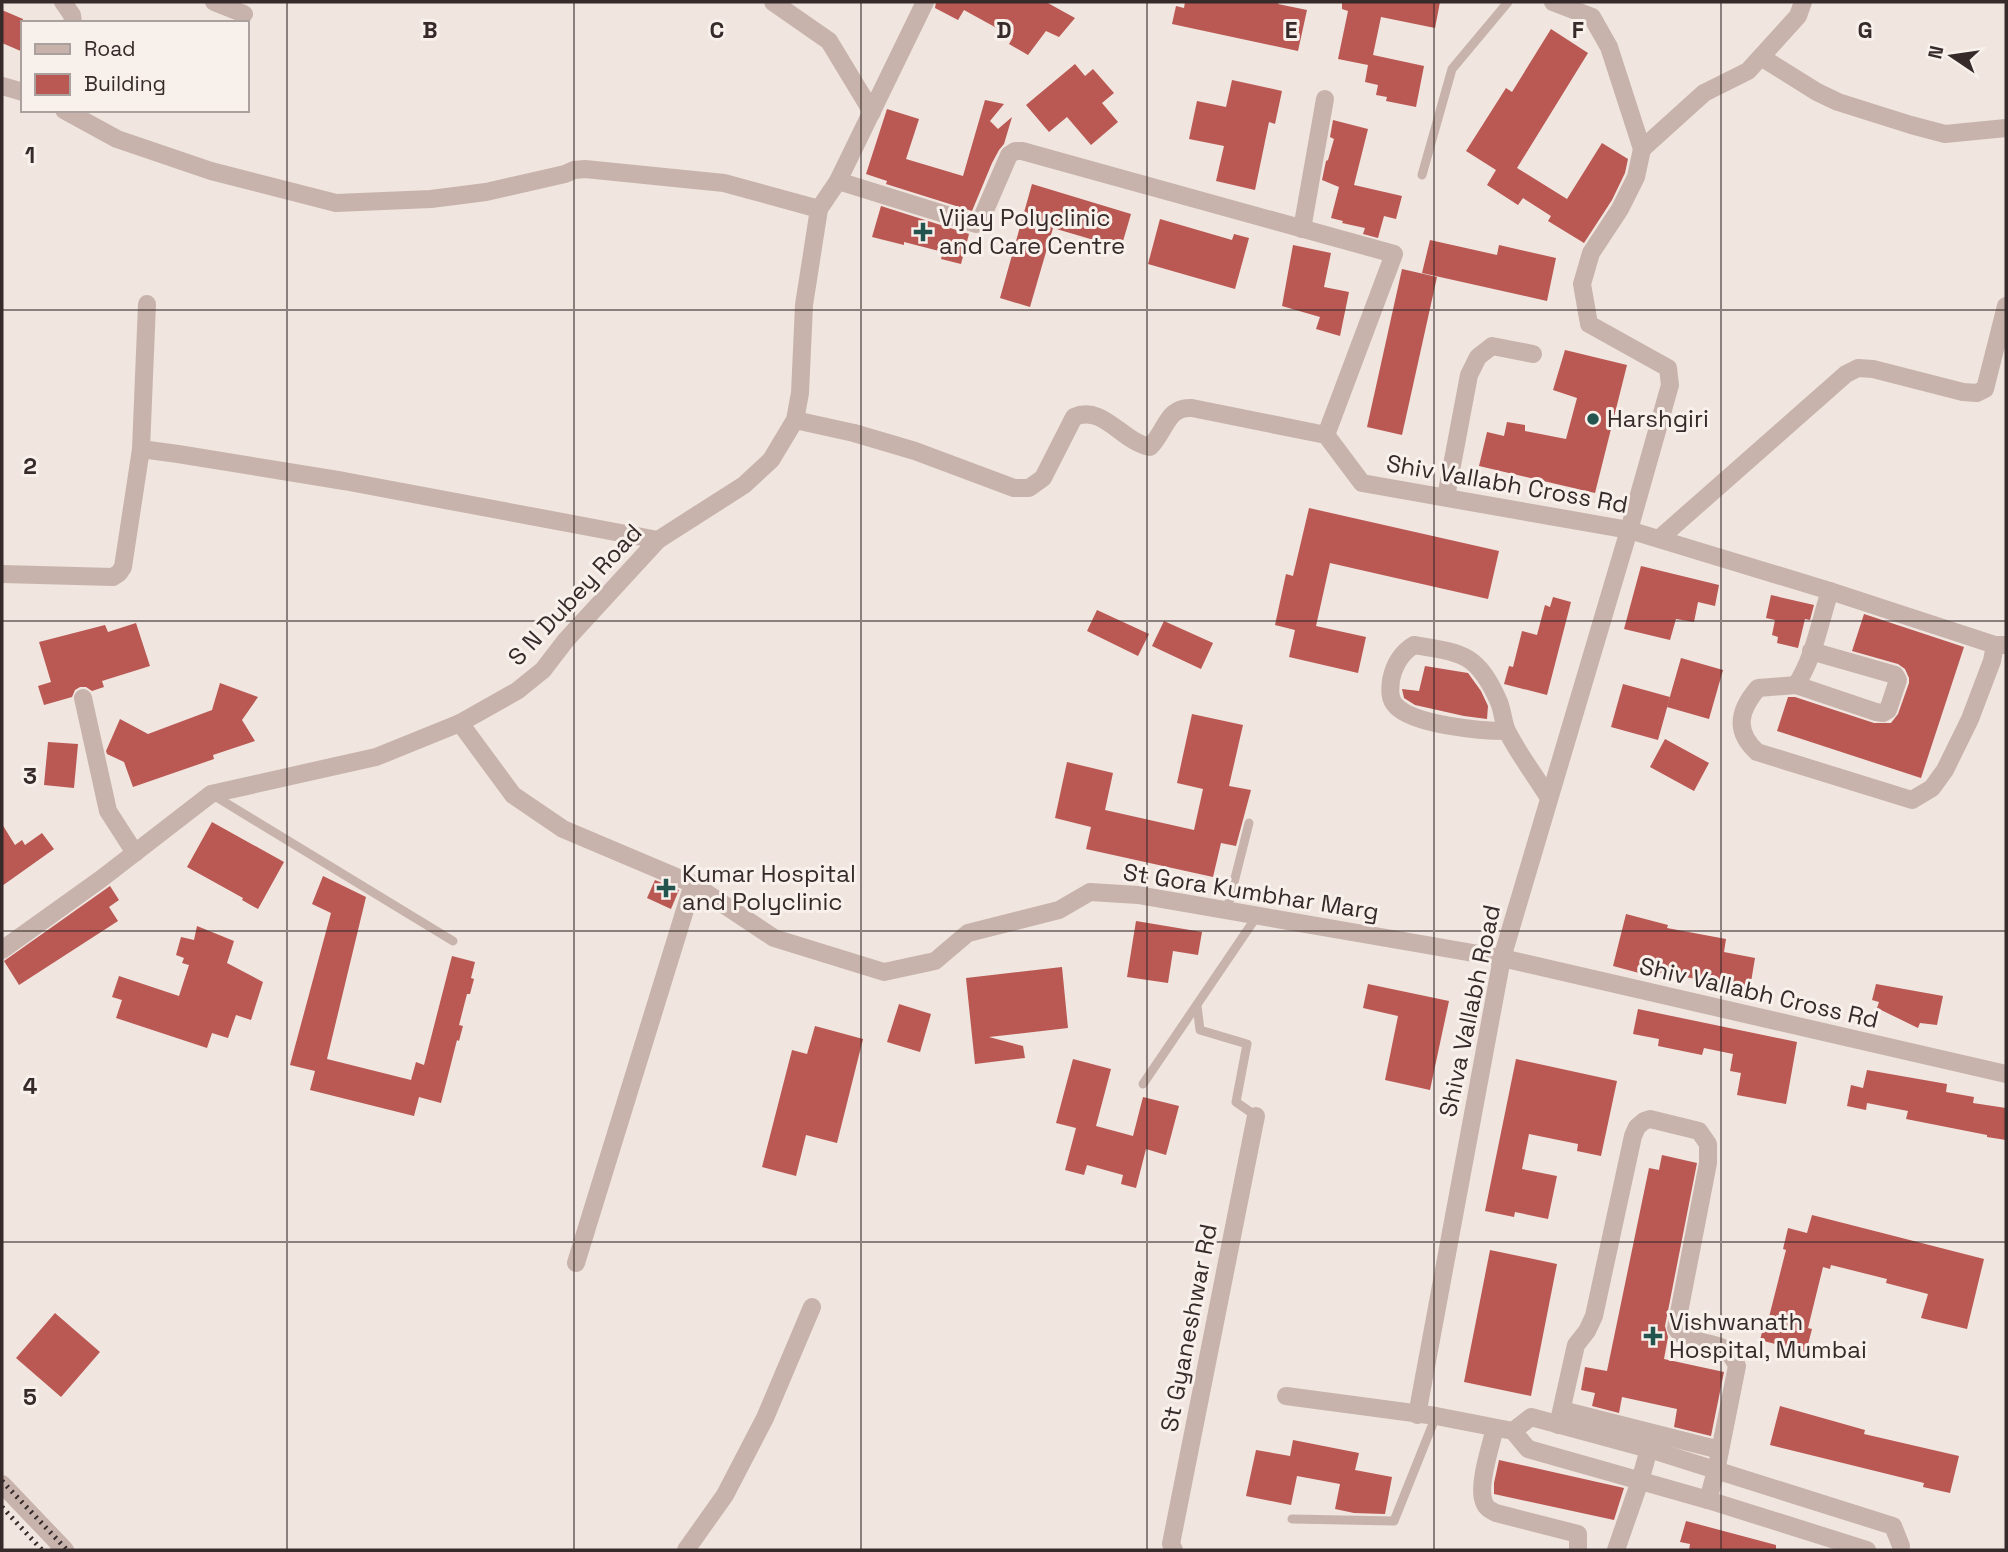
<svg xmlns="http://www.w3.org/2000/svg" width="2008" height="1552" font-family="'Space Grotesk',sans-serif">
	<rect width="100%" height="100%" fill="#f0e5df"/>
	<g fill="#ba5853">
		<path d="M936,2H1046L1075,18L1059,37L1046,31L1028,55L1009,44L1013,37L964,10L958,20L935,8Z"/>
		<path d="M1185,2H1279L1278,4L1307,10L1298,51L1172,24L1176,6L1184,8Z"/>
		<path d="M1342,2H1440L1435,28L1381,17L1373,55L1424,66L1416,107L1386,101L1387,97L1376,95L1378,85L1365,82L1368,65L1338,59L1348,11L1342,9Z"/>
		<path d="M2,10L23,19V52L2,43Z"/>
		<path d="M1551,29L1588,53L1517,168L1567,199L1602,143L1628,159L1625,173L1612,200L1584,243L1548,221L1551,216L1523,198L1518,205L1487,185L1496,170L1466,151L1506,88L1512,92Z"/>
		<path d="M1075,64L1085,76L1093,69L1114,93L1102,103L1118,122L1091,145L1067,117L1049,132L1026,105Z"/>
		<path d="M1232,80L1282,91L1275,124L1269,122L1255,190L1216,181L1224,146L1189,139L1197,101L1226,107Z"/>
		<path d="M985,100L1004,104L990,121L998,129L1012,117L1004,144L999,150L992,163L972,211L886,184L887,181L866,174L887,109L919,119L906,159L963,176Z"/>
		<path d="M1333,120L1368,129L1354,185L1402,196L1396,219L1384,216L1378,238L1363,234L1365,228L1342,223L1343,221L1331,218L1339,187L1322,180L1326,161L1328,160L1334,139L1330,137Z"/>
		<path d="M1032,184L1131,214L1121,248L1053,228L1030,307L1000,298Z"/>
		<path d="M881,206L969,234L961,264L941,259L943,252L904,242V245L872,237Z"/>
		<path d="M1160,219L1232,240L1234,234L1249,238L1235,289L1148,264Z"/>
		<path d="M1430,240L1497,255L1499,245L1556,258L1547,301L1422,273Z"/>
		<path d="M1293,245L1331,253L1324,287L1349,292L1340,336L1316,329L1320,317L1282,306Z"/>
		<path d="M1402,269L1437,277L1402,435L1367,427Z"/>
		<path d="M1565,350L1627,365L1595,493L1479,466L1487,432L1504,436L1507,422L1525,425V431L1566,439L1577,398L1553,390Z"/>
		<path d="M1309,508L1499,551L1488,599L1330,563L1316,626L1366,637L1358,673L1289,657L1295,630L1275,625L1286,574L1293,576Z"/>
		<path d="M1641,566L1719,585L1715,606L1698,602L1694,622L1676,619L1670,640L1624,629Z"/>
		<path d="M1771,595L1814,605L1810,620L1805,619L1798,648L1777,643L1778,637L1772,635L1775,620L1766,618Z"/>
		<path d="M1553,597L1571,602L1547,695L1504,684L1509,666L1513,667L1522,631L1537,635L1545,605L1550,607Z"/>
		<path d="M1097,610L1149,634L1138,656L1087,631Z"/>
		<path d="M1864,614L1964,647L1921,778L1777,731L1788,697H1795L1874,723H1891L1898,714L1909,683V678L1905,669L1898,664L1852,651Z"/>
		<path d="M1164,621L1213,643L1201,669L1152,646Z"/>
		<path d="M136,623L150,666L102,681L104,687L92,691L86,687H80L75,690L72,697L44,705L38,686L51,682L39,642L105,625L108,632Z"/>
		<path d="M1681,658L1723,670L1709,719L1667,707Z"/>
		<path d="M1425,666L1468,673L1481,691L1488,706L1487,719L1464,716L1415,705L1404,698L1402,689L1419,691Z"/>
		<path d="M220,683L258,697L242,720L255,741L213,755L214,759L133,787L124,762L107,754L106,751L120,719L148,734L212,710Z"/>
		<path d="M1623,684L1670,697L1658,740L1611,727Z"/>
		<path d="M1192,714L1243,725L1229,786L1251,790L1236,846L1221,843L1213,877L1086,849L1091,827L1055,818L1067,762L1113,773L1105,810L1194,830L1203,789L1177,783Z"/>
		<path d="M1665,739L1709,763L1694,791L1650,767Z"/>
		<path d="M48,742L78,744L74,788L44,785Z"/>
		<path d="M212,822L284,862L258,909L242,900L243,898L187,867Z"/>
		<path d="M2,824L15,845L22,840L25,845L42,833L54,849L2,886Z"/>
		<path d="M323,876L366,897L327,1059L411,1080L416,1062L424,1065L452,956L475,962L471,978L474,979L470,994H467L459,1025L463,1026L459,1041L457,1040L441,1103L419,1097L414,1116L310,1090L315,1071L290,1065L331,913L312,904Z"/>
		<path d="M655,880L679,890L671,909L647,898Z"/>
		<path d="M110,886L119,900L109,907L118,921L19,985L4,961Z"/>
		<path d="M1626,914L1668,925L1667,928L1726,939L1724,952L1755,958L1750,988L1655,972L1654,977L1613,966Z"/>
		<path d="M1136,921L1202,932L1198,955L1173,951L1168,983L1127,977Z"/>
		<path d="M197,926L234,941L227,963L263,982L251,1020L236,1015L228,1038L212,1033L207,1048L116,1018L122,1000L112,997L119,976L179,996L189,965L182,963L184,958L176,955L181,937L194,940Z"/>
		<path d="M1062,967L1068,1028L989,1037L1023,1046L1025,1058L975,1064L966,978Z"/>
		<path d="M1368,984L1449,1001L1430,1090L1385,1080L1398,1016L1363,1008Z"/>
		<path d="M1876,984L1943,996L1937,1025L1920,1023L1918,1028L1877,1008L1879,1002L1872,1000Z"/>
		<path d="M899,1004L931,1014L920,1052L887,1042Z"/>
		<path d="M1638,1009L1797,1042L1786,1104L1737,1095L1741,1073L1730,1071L1733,1054L1704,1048L1702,1055L1658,1046L1659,1039L1633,1034Z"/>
		<path d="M815,1026L863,1039L837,1143L806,1135L796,1176L762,1167L792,1050L807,1054Z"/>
		<path d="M1073,1059L1111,1069L1096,1126L1133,1136L1143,1097L1179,1106L1166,1155L1146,1149L1136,1188L1121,1184L1123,1175L1087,1165L1084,1175L1065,1170L1076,1128L1056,1123Z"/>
		<path d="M1516,1059L1617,1081L1601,1156L1577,1151L1578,1144L1529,1134L1522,1169L1557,1176L1548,1219L1515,1212L1514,1217L1485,1211Z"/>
		<path d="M1867,1070L1947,1084L1946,1092L1974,1097L1973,1103L2006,1108V1140L1987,1137V1135L1906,1119L1908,1111L1867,1103L1866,1110L1847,1106L1851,1085L1863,1088Z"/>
		<path d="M1662,1155L1697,1163L1665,1326L1668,1337L1664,1359L1724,1372L1711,1436L1674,1427L1677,1409L1622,1397L1619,1413L1592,1406L1595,1393L1581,1390L1585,1367L1607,1371L1649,1168L1659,1170Z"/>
		<path d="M1812,1215L1984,1259L1967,1329L1921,1318L1928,1294L1886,1283L1887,1279L1831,1265L1830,1269L1823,1267L1808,1328L1812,1329L1806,1352L1760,1340L1766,1317H1769L1786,1250L1783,1249L1788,1228L1807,1233Z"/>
		<path d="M1490,1250L1557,1264L1531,1396L1464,1382Z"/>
		<path d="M55,1313L100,1352L61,1397L16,1358Z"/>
		<path d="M1780,1406L1865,1430L1864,1434L1959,1456L1950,1493L1923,1487L1924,1483L1770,1445Z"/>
		<path d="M1293,1440L1359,1453L1355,1470L1392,1477L1385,1514L1354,1513L1335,1509L1340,1484L1297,1476L1291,1505L1246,1496L1256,1450L1290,1456Z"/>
		<path d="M1499,1460L1624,1488L1614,1520L1494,1494V1483Z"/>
		<path d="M1686,1521L1776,1545V1550H1689L1690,1544L1680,1542Z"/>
	</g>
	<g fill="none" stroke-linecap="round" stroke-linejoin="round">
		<g stroke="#c7b3ac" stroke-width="9">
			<path d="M1422,175L1452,69L1508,2"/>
			<path d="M213,795L453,941"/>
			<path d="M1227,910L1249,823"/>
			<path d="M1197,1006L1200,1030L1247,1044L1236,1102L1256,1116"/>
			<path d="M1143,1084L1257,916"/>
			<path d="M1292,1519L1394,1521L1436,1416"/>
		</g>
		<g stroke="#c7b3ac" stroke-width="18">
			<path d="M63,2L72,15L73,23"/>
			<path d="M214,2L244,14"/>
			<path d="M773,2L829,41L872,112"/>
			<path d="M925,2L838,181L976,224L980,222L1009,155L1015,151H1022L1394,254L1326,435"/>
			<path d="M1761,57L1817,92L1838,102L1911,125L1945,134L2006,128"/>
			<path d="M2,86L23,92"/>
			<path d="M64,110L117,139L211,171L336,203L431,199L486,192L565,174L574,170L585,169L724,183L819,209"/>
			<path d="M1642,149L1704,93L1748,71L1798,16L1803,2"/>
			<path d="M1302,229L1325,99"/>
			<path d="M795,420L854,433L915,451L1014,488H1029L1043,478L1074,417C1103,404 1122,442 1150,447C1166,431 1167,406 1192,408L1326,435L1362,483L1629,530L1830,591L1995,645H2006"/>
			<path d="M141,449L178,454L344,481L658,540"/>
			<path d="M1446,497L1469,375L1478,357L1492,346L1533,354"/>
			<path d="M1660,538L1846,374L1858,368L1873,369L1963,392L1977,393L1985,389L2006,306"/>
			<path d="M2,574L113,577L119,573L123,567L141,449L147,304"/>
			<path d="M1830,591C1820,621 1814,658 1796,685L1758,688C1739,710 1734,731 1757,752L1912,800L1932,788L1945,770L1970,719L1992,661L1995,645"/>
			<path d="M1796,685L1876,712L1883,713L1888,710L1898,680L1895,675L1811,651"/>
			<path d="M83,698L108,811L135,853"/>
			<path d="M460,723L513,795L563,829L693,884L774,938L884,972L935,961L968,933L1059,910L1090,892L1138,895L1502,958L2006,1074"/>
			<path d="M1507,731C1481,731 1414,725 1396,706C1389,699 1390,690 1391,680C1394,665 1401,653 1414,645C1463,653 1477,653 1499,702C1503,712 1503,724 1508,733C1520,756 1536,777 1549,798"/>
			<path d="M576,1263L693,884"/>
			<path d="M1286,1396L1436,1416L1513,1431L1528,1449L1708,1500L1867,1550"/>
			<path d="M1562,1410L1720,1450"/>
			<path d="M1417,1415L1502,958L1629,530L1670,385L1668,368L1589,324L1582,284L1591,253L1620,209L1636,177L1642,149L1609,47L1592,17L1553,2"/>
			<path d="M1558,1425L1576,1345L1587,1331L1594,1316L1633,1136L1637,1127L1644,1121L1650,1119L1699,1131L1708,1144V1163L1676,1328C1685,1343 1709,1341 1723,1348C1731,1353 1734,1359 1737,1366L1716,1471L1708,1500"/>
			<path d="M1495,1428C1491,1445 1477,1486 1484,1502C1486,1508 1490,1510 1496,1513L1578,1534V1550"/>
			<path d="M1513,1431L1531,1417L1649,1449L1893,1526L1901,1546"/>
			<path d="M686,1550L725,1495L765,1418L812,1307"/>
			<path d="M1174,1550L1171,1544L1256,1116"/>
			<path d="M1616,1550L1640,1481L1649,1449"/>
		</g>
		<g stroke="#c7b3ac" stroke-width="18">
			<path d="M2,950L101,879L211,794L376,757L460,723L517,691L543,670L566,640L658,540L744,485L771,460L795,420L800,393L804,305L819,209L838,181"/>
			<path d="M2,1484L65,1550"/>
		</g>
		<g stroke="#362b2a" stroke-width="5" stroke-dasharray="2 5" stroke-linecap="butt">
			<path d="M2,1481L67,1550"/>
			<path d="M2,1507L42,1550"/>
		</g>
	</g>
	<path fill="none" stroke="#362b2a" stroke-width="2" stroke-opacity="0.55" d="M287,2V1550M574,2V1550M861,2V1550M1147,2V1550M1434,2V1550M1721,2V1550M2,310H2006M2,621H2006M2,931H2006M2,1242H2006"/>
	<g fill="#23544e" stroke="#f8f0eb" stroke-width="2.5">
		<path d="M919.5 221.5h7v7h7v7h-7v7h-7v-7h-7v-7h7z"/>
		<circle cx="1593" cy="419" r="7"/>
		<path d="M662.5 877.5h7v7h7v7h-7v7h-7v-7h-7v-7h7z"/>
		<path d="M1649.5 1325.5h7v7h7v7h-7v7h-7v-7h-7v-7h7z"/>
	</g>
	<g text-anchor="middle" stroke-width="6" stroke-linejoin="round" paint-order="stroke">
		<g font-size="24" fill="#362b2a" stroke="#f8f0eb" text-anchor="start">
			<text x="939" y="226">Vijay Polyclinic<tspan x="939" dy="28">and Care Centre</tspan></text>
			<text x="1607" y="427">Harshgiri</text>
			<text x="682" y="882">Kumar Hospital<tspan x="682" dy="28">and Polyclinic</tspan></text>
			<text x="1669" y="1330">Vishwanath<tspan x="1669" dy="28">Hospital, Mumbai</tspan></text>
		</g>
		<g font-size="24" fill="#362b2a" stroke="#f8f0eb">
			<text transform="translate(1507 484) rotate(10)" y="8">Shiv Vallabh Cross Rd</text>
			<text transform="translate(575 595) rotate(-47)" y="8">S N Dubey Road</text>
			<text transform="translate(1251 892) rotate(9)" y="8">St Gora Kumbhar Marg</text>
			<text transform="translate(1759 993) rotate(13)" y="8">Shiv Vallabh Cross Rd</text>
			<text transform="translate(1470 1011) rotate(-78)" y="8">Shiva Vallabh Road</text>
			<text transform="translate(1189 1328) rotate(-79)" y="8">St Gyaneshwar Rd</text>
		</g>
	</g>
	<g font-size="23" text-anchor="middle" font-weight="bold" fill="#362b2a" stroke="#f8f0eb" stroke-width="6" stroke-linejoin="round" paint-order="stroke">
		<text x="430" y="38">B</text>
		<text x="717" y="38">C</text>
		<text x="1004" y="38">D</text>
		<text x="1291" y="38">E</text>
		<text x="1578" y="38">F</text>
		<text x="1865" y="38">G</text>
		<text x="30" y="163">1</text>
		<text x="30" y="474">2</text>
		<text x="30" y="784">3</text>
		<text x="30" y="1094">4</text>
		<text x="30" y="1405">5</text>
	</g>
	<rect width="2008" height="1552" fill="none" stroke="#362b2a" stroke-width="7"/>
	<rect x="21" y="21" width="228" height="91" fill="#f8f0eb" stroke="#aaa19e" stroke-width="2"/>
	<rect x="35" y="44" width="35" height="10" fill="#c7b3ac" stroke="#aaa19e" stroke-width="2"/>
	<text x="84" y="56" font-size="21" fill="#362b2a">Road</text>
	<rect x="35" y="74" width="35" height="21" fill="#ba5853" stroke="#aaa19e" stroke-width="2"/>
	<text x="84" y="91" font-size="21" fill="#362b2a">Building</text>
	<g transform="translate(1952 56) rotate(283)" stroke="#f8f0eb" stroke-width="5" paint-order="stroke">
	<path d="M0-5L12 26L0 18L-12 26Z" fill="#362b2a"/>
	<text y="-10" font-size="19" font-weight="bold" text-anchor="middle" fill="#362b2a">N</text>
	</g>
</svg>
